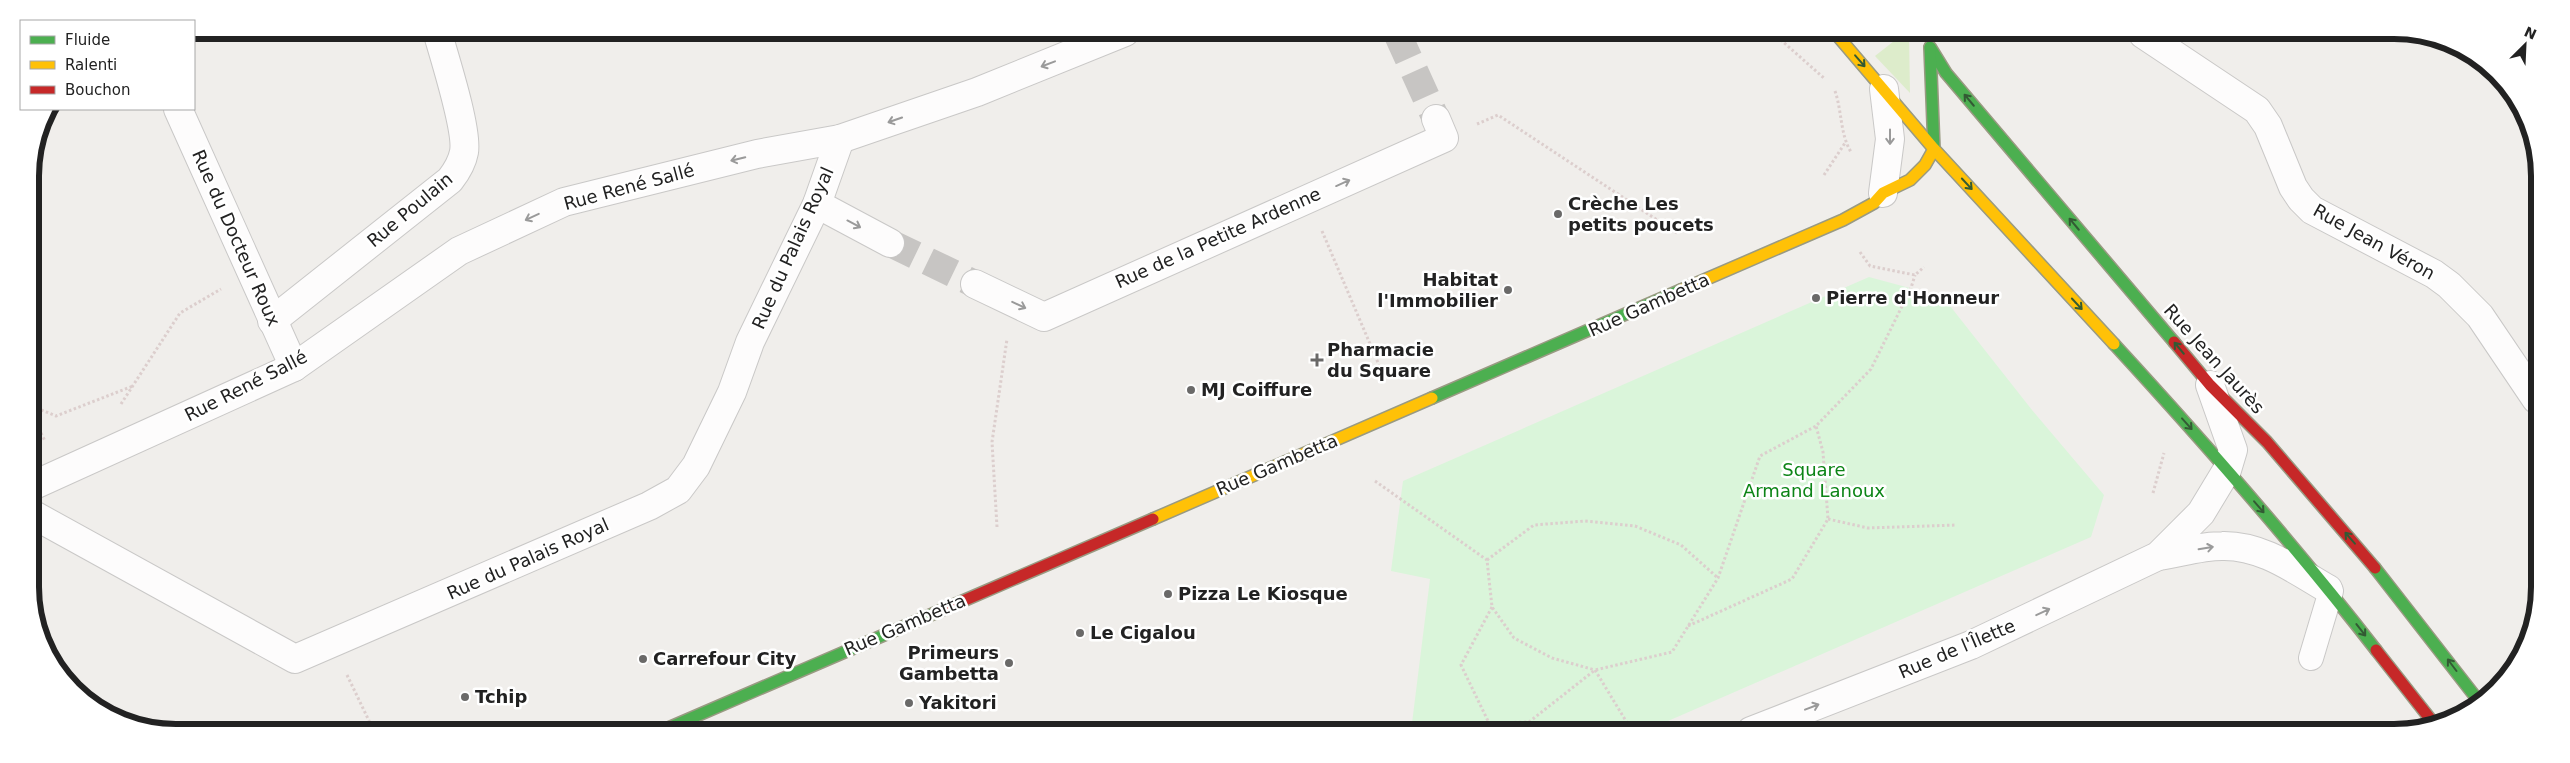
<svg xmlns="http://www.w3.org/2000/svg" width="2570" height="763" font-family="'DejaVu Sans',sans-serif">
	<rect width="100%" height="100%" fill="#f0eeeb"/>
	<path fill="#ddeccb" d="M1903,34H1909L1910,93L1875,56Z"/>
	<path fill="#daf5da" d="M1869,277L1943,297L2032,410L2104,495L2091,537L1645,731H1411L1430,579L1391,571L1403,481Z"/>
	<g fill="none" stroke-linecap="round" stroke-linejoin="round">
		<g stroke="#c7c5c3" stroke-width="28" stroke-dasharray="28 14" stroke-linecap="butt">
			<path d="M1397,33L1436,119"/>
			<path d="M890,243L975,284"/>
		</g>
		<g stroke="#c9c8c7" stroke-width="26">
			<path id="lane" d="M2311,658L2331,591"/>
		</g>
		<g stroke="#c9c8c7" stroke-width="30">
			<g id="street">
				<path d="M2143,34L2257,110L2268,126L2293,187L2301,199L2312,210L2434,274L2449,285L2480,316L2536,399"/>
				<path d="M178,109L294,367"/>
				<path d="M1883,193L1890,139L1884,89"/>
				<path d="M817,204L890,243"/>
				<path d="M975,284L1044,317L1444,138L1436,119"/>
				<path d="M272,321L450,180C457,171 462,163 464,152C468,130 444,56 437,31"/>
				<path d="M32,486L294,367L459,251L564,202L757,154L840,139L977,92L1125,32"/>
				<path d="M32,514L295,659L649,506L678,490L696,466L732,392L750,342L817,204L840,139"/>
				<path d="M2158,556C2179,553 2201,546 2222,546C2262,545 2295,570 2328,589"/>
				<path d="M1751,731L1971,645L2158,556L2201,513L2227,470L2233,450L2210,385"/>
			</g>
		</g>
		<g stroke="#999a82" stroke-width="14">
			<g id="fast">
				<path d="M1930,47L1946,73L2174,342"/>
				<path d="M1930,48L1934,149"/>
				<path d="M2114,344C2205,443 2294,544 2376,650"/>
				<path d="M1432,398L1681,290"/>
				<path d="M2375,568L2481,704"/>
				<path d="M666,729L935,613"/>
			</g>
		</g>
		<g stroke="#999a82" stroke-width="14">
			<g id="slow">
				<path d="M1836,34L1934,149L2114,344"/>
				<path d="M1681,290L1843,220L1874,203L1883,193L1910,180L1925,165L1934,149"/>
				<path d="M1153,519L1432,398"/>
			</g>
		</g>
		<g stroke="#999a82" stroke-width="14">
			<g id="jam">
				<path d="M2174,342L2210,385L2267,442L2375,568"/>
				<path d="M935,613L1153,519"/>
				<path d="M2376,650L2435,725"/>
			</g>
		</g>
		<g stroke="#dccecd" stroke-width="3" stroke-dasharray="2.5 2.5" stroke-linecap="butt">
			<path d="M1773,33L1825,79"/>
			<path d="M1835,91C1842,111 1840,134 1851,152"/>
			<path d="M1477,124L1498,115L1677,233"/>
			<path d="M1824,175L1845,143"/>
			<path d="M1322,231L1379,365"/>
			<path d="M1860,252L1870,266L1915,275L1924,267"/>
			<path d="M31,378L36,368"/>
			<path d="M121,404L180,313L221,289"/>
			<path d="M32,406L56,416L133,386"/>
			<path d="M32,415L45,441"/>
			<path d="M1375,481L1487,560L1492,607L1514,638L1552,658L1595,670L1632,731"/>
			<path d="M2153,493L2164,453"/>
			<path d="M1828,519L1868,528L1956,525"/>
			<path d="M997,527L992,442L1007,339"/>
			<path d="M1487,560L1534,525L1585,521L1635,526L1681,545L1718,578"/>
			<path d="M1492,607L1461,665L1489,723L1529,722L1595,670L1672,652L1718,578L1760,456L1816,426"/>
			<path d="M1688,626L1792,579L1828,519L1823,452L1816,426L1871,369L1911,288L1915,275"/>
			<path d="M347,675L373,729"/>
		</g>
		<use href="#lane" stroke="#fdfcfc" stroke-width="24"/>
		<use href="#street" stroke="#fdfcfc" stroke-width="28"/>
		<use href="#fast" stroke="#4caf50" stroke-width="11"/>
		<use href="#slow" stroke="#ffc107" stroke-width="11"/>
		<use href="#jam" stroke="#c62828" stroke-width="11"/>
	</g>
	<defs><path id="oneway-shaft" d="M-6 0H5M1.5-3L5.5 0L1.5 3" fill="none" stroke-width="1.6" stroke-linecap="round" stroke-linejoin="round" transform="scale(1.25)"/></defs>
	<g stroke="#335a34">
		<use href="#oneway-shaft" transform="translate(1860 61) rotate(49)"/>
		<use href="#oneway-shaft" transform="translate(1969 100) rotate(-130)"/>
		<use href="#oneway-shaft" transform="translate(1967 184) rotate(47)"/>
		<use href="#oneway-shaft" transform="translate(2074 224) rotate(-130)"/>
		<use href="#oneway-shaft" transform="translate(2077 304) rotate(47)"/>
		<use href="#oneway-shaft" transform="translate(2179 348) rotate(-130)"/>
		<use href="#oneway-shaft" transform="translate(2187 424) rotate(48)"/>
		<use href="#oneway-shaft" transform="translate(2259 507) rotate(49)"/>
		<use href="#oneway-shaft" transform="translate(2350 538) rotate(-131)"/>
		<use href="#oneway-shaft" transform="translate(2361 630) rotate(52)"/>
		<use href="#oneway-shaft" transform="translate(2452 665) rotate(-127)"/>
	</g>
	<g stroke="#9a9a9a">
		<use href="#oneway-shaft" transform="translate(1048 64) rotate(159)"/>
		<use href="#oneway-shaft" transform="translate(895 120) rotate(161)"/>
		<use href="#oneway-shaft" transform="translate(1890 137) rotate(90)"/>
		<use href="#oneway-shaft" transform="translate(738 159) rotate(166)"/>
		<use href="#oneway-shaft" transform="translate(1343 183) rotate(-24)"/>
		<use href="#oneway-shaft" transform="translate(532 217) rotate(155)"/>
		<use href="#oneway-shaft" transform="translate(854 224) rotate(28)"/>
		<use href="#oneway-shaft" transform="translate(1019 305) rotate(25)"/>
		<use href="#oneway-shaft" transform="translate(2206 548) rotate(-9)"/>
		<use href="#oneway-shaft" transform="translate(2043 612) rotate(-25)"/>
		<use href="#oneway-shaft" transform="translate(1812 707) rotate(-21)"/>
	</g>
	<g fill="#6a6968" stroke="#fff" stroke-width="2">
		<circle cx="1558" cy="214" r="5"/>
		<circle cx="1508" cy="290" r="5"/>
		<circle cx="1816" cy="298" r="5"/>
		<path d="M1314.5 352.5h5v5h5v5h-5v5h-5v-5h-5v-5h5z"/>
		<circle cx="1191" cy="390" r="5"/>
		<circle cx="1168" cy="594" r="5"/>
		<circle cx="1080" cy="633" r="5"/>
		<circle cx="643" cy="659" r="5"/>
		<circle cx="1009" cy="663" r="5"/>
		<circle cx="465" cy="697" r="5"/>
		<circle cx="909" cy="703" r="5"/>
	</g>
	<g text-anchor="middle" stroke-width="5" stroke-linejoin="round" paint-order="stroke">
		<g font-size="18" fill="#222" stroke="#fff">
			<text transform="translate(629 187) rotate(-15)" y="6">Rue René Sallé</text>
			<text transform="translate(410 210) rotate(-40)" y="6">Rue Poulain</text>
			<text transform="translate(236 238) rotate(66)" y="6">Rue du Docteur Roux</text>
			<text transform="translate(1218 238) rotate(-24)" y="6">Rue de la Petite Ardenne</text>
			<text transform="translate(2374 242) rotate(29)" y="6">Rue Jean Véron</text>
			<text transform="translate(793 248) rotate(-66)" y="6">Rue du Palais Royal</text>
			<text transform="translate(1649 305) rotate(-24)" y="6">Rue Gambetta</text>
			<text transform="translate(2214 359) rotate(48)" y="6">Rue Jean Jaurès</text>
			<text transform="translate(246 386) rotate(-27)" y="6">Rue René Sallé</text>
			<text transform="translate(1277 465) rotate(-23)" y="6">Rue Gambetta</text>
			<text transform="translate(528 559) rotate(-24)" y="6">Rue du Palais Royal</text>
			<text transform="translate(905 625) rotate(-23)" y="6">Rue Gambetta</text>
			<text transform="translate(1957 649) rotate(-23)" y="6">Rue de l'Îlette</text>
		</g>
		<g font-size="18" font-weight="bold" fill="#222" stroke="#fff" text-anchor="start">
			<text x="1568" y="210">Crèche Les<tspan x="1568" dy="21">petits poucets</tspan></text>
			<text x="1498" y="286" text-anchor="end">Habitat<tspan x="1498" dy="21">l'Immobilier</tspan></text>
			<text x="1826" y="304">Pierre d'Honneur</text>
			<text x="1327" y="356">Pharmacie<tspan x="1327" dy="21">du Square</tspan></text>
			<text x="1201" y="396">MJ Coiffure</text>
			<text x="1178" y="600">Pizza Le Kiosque</text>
			<text x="1090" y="639">Le Cigalou</text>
			<text x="999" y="659" text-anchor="end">Primeurs<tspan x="999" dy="21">Gambetta</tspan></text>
			<text x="653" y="665">Carrefour City</text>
			<text x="475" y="703">Tchip</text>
			<text x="919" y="709">Yakitori</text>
		</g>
		<g font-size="18" fill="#0c8416" stroke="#fff">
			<text x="1814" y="476">Square<tspan x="1814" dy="21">Armand Lanoux</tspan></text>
		</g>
	</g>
	<path d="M0 0H2570V763H0ZM176 39H2394A137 137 0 0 1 2531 176V587A137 137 0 0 1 2394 724H176A137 137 0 0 1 39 587V176A137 137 0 0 1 176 39Z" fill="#fff" fill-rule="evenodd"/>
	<path fill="none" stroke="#222" stroke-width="6" d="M176 39H2394A137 137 0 0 1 2531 176V587A137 137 0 0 1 2394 724H176A137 137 0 0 1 39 587V176A137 137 0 0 1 176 39Z"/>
	<rect x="20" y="20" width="175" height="90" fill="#ffffff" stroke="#a7a7a7"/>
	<rect x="30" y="36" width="25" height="8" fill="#4caf50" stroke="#a7a7a7"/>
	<text x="65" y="45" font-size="15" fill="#222222">Fluide</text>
	<rect x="30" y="61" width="25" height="8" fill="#ffc107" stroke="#a7a7a7"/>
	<text x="65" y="70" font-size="15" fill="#222222">Ralenti</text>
	<rect x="30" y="86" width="25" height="8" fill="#c62828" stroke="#a7a7a7"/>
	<text x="65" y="95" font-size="15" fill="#222222">Bouchon</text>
	<g transform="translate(2525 45) rotate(24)" stroke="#ffffff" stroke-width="4" paint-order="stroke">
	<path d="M0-4L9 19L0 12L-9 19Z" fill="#222222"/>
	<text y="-8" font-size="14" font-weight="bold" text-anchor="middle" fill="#222222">N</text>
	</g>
</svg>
